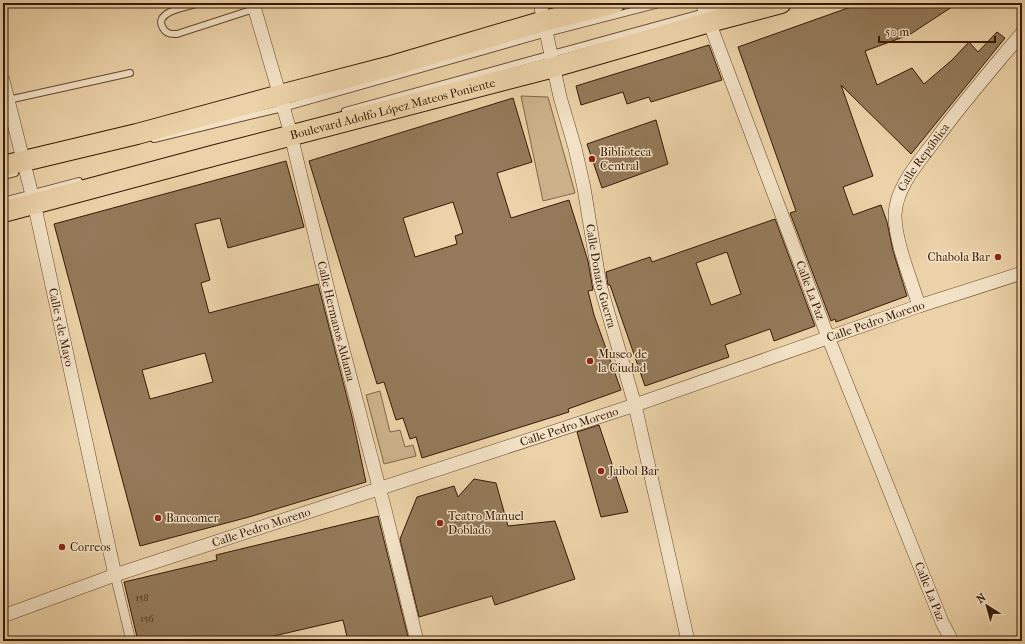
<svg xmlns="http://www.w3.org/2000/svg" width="1025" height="644" font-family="'IM FELL French Canon',serif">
	<rect width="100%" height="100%" fill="#ecd2a8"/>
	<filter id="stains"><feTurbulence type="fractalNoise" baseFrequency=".005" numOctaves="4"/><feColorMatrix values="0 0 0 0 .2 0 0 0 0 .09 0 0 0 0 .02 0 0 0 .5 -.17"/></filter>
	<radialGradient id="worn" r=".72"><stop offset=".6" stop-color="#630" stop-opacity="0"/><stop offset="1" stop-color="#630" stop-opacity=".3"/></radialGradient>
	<g fill="#cdb38c" stroke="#816649">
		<path d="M521,96L548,97L575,193L543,201Z"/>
		<path d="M380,391L390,432L400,430L405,447L413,445L416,456L384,464L366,395Z"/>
	</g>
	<g fill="#947a5a" stroke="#351a06" fill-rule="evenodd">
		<path d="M862,3H958L909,35L865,51L877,85L912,68L924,84L952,60L969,42L978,52L997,32L1005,38L911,154L841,85L873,176L843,187L853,215L881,205L887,222L893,251L907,296L836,322L835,319L831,321L790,213L796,211L738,47Z"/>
		<path d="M709,45L722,80L651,102L649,97L627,104L623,92L581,105L576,86Z"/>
		<path d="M513,98L532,162L497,173L511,218L569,200L588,261L593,290L588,291L594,315L621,390L568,409L569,412L422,458L416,437L410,439L403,418L396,420L384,382L377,384L309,161ZM453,202L463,233L455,236L457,244L415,257L403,218Z"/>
		<path d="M656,120L668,164L602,188L587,144Z"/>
		<path d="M286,161L304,227L228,248L220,218L195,224L210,280L201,283L209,313L318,284L352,417L366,482L249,517L140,546L54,224ZM205,353L213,382L150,399L142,370Z"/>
		<path d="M775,219L815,326L774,341L770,329L725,345L729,357L645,386L610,285H608L606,272L650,257L652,262ZM727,252L741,294L711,305L696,263Z"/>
		<path d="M599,425L628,512L601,517L577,432Z"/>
		<path d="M474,479L496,483L508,526L555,521L575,579L495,605L492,596L419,617L400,539L417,497L454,486L458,497Z"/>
		<path d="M378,516L409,641H348L343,620L265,638L266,641H138L124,582L217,560L216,555Z"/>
	</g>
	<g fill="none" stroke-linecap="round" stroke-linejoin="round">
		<g stroke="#63482e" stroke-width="8">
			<g id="service">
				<path d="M200,3C191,6 152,11 163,28C166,34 171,34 177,34L254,9"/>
				<path d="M8,100L130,73"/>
				<path d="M345,111L738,3"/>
				<path d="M154,139L283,108L547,33L663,3"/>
				<path d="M3,176L15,173"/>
				<path d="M3,201L79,181"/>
			</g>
		</g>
		<g stroke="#63482e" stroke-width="10">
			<path id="pedestrian" d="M115,575L131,641"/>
		</g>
		<g stroke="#63482e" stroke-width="14">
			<g id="minor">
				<path id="s1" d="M253,3L289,127L335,319L385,510L417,641"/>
				<path id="s2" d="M540,3L560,97L575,148L584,188L600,285L635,405L688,641"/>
				<path id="s3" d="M702,3L828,337L942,622L952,641"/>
				<path id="s4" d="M3,80L34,203L115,575"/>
				<path id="s5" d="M919,306C911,279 895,242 895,215C896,186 920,161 936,139C963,102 993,68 1022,33"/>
				<path id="s6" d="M3,616L115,575L635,405L919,306L1022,273"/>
			</g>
		</g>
		<g stroke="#351a06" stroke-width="22">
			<g id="primary">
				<path d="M3,166L137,134L280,95L388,67L544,21L615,3"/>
				<path id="s7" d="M3,212L216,155L554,67L710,22L781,3"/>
			</g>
		</g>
		<use href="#service" stroke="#f3e2c6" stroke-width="6"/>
		<use href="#pedestrian" stroke="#f3e2c6" stroke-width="9"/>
		<use href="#minor" stroke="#f3e2c6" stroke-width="13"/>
		<use href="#primary" stroke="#ecd2a8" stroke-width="20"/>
	</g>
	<g fill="#8f2418" stroke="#f3e2c6" stroke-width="1.5">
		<circle cx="592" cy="159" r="4"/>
		<circle cx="998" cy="257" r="4"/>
		<circle cx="590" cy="361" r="4"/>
		<circle cx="601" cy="471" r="4"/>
		<circle cx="158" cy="518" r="4"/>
		<circle cx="440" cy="523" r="4"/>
		<circle cx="62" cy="547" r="4"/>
	</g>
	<g text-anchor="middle" stroke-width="3" stroke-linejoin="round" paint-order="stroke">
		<g font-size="10" fill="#4d321b">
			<text x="142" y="601">158</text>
			<text x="147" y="622">156</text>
		</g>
		<g font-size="12" fill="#351a06" stroke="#f3e2c6">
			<text dy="4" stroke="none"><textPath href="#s7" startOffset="403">Boulevard Adolfo López Mateos Poniente</textPath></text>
			<text dy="4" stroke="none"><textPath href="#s5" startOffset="160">Calle República</textPath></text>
			<text dy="4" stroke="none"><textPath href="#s2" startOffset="280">Calle Donato Guerra</textPath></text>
			<text dy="4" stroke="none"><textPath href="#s3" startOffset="307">Calle La Paz</textPath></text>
			<text dy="4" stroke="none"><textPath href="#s6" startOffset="921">Calle Pedro Moreno</textPath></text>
			<text dy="4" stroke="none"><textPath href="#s1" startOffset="329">Calle Hermanos Aldama</textPath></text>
			<text dy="4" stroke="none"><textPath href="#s4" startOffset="254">Calle 5 de Mayo</textPath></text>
			<text dy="4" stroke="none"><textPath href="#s6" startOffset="597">Calle Pedro Moreno</textPath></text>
			<text dy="4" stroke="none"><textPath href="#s6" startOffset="273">Calle Pedro Moreno</textPath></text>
			<text dy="4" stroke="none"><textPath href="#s3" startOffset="631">Calle La Paz</textPath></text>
		</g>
		<g font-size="12" fill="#351a06" stroke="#f3e2c6" text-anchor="start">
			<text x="600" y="156">Biblioteca<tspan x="600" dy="14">Central</tspan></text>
			<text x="990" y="261" text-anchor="end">Chabola Bar</text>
			<text x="598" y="358">Museo de<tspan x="598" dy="14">la Ciudad</tspan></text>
			<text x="609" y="475">Jaibol Bar</text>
			<text x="448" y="520">Teatro Manuel<tspan x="448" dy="14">Doblado</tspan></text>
			<text x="166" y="522">Bancomer</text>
			<text x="70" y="551">Correos</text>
		</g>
	</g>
	<rect width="1025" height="644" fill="none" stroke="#ecd2a8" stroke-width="16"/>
	<rect x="4" y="4" width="1017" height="636" fill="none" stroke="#351a06" stroke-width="2"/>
	<rect x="8" y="8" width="1009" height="628" fill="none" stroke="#351a06"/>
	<g transform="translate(987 606) rotate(323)" stroke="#f3e2c6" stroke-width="3" paint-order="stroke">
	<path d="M0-3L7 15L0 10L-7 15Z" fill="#351a06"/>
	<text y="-6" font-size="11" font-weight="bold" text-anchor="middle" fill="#351a06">N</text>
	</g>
	<path d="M879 36v6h116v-6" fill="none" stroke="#351a06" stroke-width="2"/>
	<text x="885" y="36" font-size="12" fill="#351a06" stroke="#f3e2c6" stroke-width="3" paint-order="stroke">50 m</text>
	<rect width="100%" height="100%" filter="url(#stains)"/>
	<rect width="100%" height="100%" fill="url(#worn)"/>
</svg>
